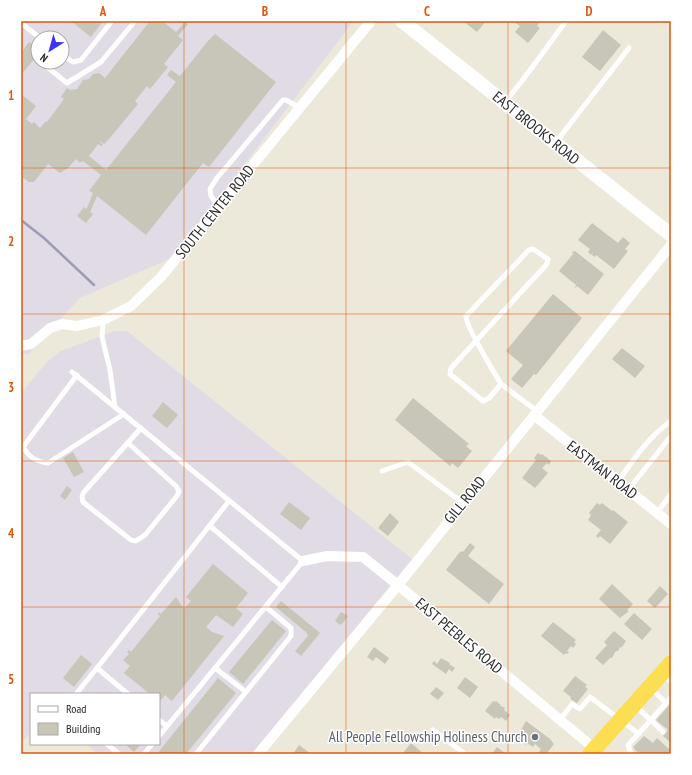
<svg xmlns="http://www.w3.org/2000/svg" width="692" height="775" font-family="'PT Sans Narrow',sans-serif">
	<rect width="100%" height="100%" fill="#ede9da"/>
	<g fill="#e0dbe4" fill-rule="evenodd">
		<path d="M21,21H352V23L174,257L80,298L29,354H21ZM38,38H62V62H38Z"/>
		<path d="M115,331H127L412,559L252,754H98L86,744H159V694H31V732L21,744V393L47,362L61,351Z"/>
	</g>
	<g fill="#c8c5b9">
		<path d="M71,21H103L91,37Z"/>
		<path d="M150,21H162L176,32L185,22L188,24L178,36L183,40L164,64L168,67L150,89L147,86L135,101L138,104L109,139L104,144L100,141V142L103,145L101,146L98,144L89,156L106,170L176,82L167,75L171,70L180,76L207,42L215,34L276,82L209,167L203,163L146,235L97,196L90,212L93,214L86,223L77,216L84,207L86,209L87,208L93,193L89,191L101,175L83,161L80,163L76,159L68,168L60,173L48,164L34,182H29L21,176V94L36,106L26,119L32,124L34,122L40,128L46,121L47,122L64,99L61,97L67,88L70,90L77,89L83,80L89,79L93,74L99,73L105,78Z"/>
		<path d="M463,21H486L477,32Z"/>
		<path d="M513,21H541L537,26L540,28L528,43L515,32L520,26Z"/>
		<path d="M603,30L621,45L600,71L582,57Z"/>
		<path d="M29,42L38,49V54L21,75V53Z"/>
		<path d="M592,223L618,243L623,237L630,243L625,249L628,251L614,269L596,255L595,257L592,255L593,252L591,255L588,252L590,249L578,240Z"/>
		<path d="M573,251L574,252L575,251L604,274L588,295L577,286L576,288L575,287L576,285L559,271L573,254L572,252Z"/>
		<path d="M553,294L582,318L536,375L534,374L522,388L511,379L523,365L506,351Z"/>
		<path d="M622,348L645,366L635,378L612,359Z"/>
		<path d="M413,398L469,444L466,446L472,451L458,468L452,463L450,466L395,420Z"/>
		<path d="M163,402L178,415L167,428L152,416Z"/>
		<path d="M73,452L84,472L74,477L63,458Z"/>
		<path d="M538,453L541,455L542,454L551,461L549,465L547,463L542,468L548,473L535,488L522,478L536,460L534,458Z"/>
		<path d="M67,486L72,490L65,500L60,496Z"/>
		<path d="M289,502L310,518L301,530L280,514Z"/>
		<path d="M597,503L600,505L602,503L612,511L613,510L628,522L610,544L600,536L598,538L596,536L601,530L588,520L591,515L589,513Z"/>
		<path d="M390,513L399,522L388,536L378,528Z"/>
		<path d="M470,543L475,547L468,556L504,584L489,604L446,570L459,553L462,551L463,552Z"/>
		<path d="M213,564L248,593L236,608L243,614L233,627L216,615L206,627L212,632L224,636L172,701L165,695L159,702V694H150L124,673L130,666L123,660L129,654L127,652L129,650L131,652L160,616L158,614L159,612L161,614L176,597L184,609L191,601L186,597Z"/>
		<path d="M612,584L633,604L627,610L629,611L620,618L599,599Z"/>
		<path d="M660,586L668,594L655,608L647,601Z"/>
		<path d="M281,601L320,633L301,656L295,651L308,636L307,633L276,607Z"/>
		<path d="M341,612L348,616L341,625L335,621Z"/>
		<path d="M634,613L652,629L642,640L624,624Z"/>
		<path d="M272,620L286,631L243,684L229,672Z"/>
		<path d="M553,622L576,640L574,642L576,644L573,648L571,646L567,651L569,652L567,654L566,653L564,655L541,636Z"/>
		<path d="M614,631L626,641L622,647L619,648V650L615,652L612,658H610L603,665L595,658L607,645L604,642Z"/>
		<path d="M374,647L389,658L385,664L376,657L373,661L367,657Z"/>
		<path d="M81,655L92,664L74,687L63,678Z"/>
		<path d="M441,658L450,663L449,664L455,668L452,672L449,669L446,674L432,664L434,661L437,664Z"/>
		<path d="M575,676L587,685L585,687L588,689L577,703L572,700L570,698L571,697L563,691Z"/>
		<path d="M465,677L478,687L470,698L457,688Z"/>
		<path d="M218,678L236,693L186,754H157Z"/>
		<path d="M436,687L444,693L438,700L430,694Z"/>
		<path d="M493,701L495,702L496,701L501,705L499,706H501L505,708L504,710L510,715L506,721L501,717L499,719L496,717L495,719L485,711Z"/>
		<path d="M671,703V741L670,742L663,736L668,730L656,720Z"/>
		<path d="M526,721L550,739L554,744L547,753L539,754L538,753L541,749L535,744L533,747L527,743L526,745L518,739L520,736L518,735Z"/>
		<path d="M644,736L653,743L657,738L671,751V754H642L636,751L633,747Z"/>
		<path d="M411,743L424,754H404L403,753Z"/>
		<path d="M125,744H141L134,752Z"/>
		<path d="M299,745L311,754H293Z"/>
		<path d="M497,747L506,754H492Z"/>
	</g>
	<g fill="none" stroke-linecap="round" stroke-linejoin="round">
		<g stroke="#fff" stroke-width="5">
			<path d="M21,23L40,38"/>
			<path d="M62,55L73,62L81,60L112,21"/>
			<path d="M41,62L67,83L101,62L135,21"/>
			<path d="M505,102C527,76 546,48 566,21"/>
			<path d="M556,142L629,48"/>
			<path d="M219,207L211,196L210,189L217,178L283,100H286L300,108"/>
			<path d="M103,320L102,337L110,370L115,407"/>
			<path d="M72,372L303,561L159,736"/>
			<path d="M77,375L23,447C29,457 36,462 48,463L124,414"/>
			<path d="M501,384C495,374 465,324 466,316L529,250L533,249L548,259L547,264L451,368L450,374L483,401L489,398L501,384L537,411"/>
			<path d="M128,443L176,486L179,491L177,496L145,535L136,541L131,540L83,502L82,496L84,492L141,428"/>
			<path d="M382,471L408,462L463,503"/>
			<path d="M618,482C633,460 649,436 671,421"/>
			<path d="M628,490L671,436"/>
			<path d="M657,513L671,494"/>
			<path d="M210,526L282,587"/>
			<path d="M215,668L246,692"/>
			<path d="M663,674L671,682"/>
			<path d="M651,688L666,703L651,720L663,732"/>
			<path d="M76,694L97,668"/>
			<path d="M128,694L97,668L229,501"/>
			<path d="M666,703L671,697"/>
			<path d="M159,720L167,726"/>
			<path d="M560,720L572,704L580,709L590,697L639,734"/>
			<path d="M433,730L465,754"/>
			<path d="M107,744L119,754"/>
			<path d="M144,754L152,744"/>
			<path d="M196,754L291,636V628L266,607"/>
			<path d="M631,754L628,745L651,720L635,706"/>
		</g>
		<g stroke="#fff" stroke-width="10">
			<path d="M21,346L31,344L50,328L62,324L77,326L103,320L131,306L161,277L371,21"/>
			<path d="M534,415L671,524"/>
			<path d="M303,561L327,556L363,557L398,585L595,749"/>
			<path d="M258,754L398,585L671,245"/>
		</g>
		<path stroke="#fff" stroke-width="14" d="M402,21L671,235"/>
		<path stroke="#fcde52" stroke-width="16" d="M590,754L671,663"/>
		<path stroke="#9e9cb5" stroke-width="2.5" d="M21,220L44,238L94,285"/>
	</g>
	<path fill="none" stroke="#de570d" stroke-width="1" stroke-opacity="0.55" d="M184,21V754M346,21V754M508,21V754M21,168H671M21,314H671M21,461H671M21,607H671"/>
	<circle fill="#6b7280" stroke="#fff" stroke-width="1.5" cx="535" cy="737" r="4"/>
	<g text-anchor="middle" stroke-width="3" stroke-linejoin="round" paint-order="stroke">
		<g font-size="15" fill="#292929" stroke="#fff">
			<text transform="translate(536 128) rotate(39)" y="5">EAST BROOKS ROAD</text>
			<text transform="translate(215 212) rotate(-51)" y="5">SOUTH CENTER ROAD</text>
			<text transform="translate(602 470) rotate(38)" y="5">EASTMAN ROAD</text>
			<text transform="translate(465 500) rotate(-51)" y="5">GILL ROAD</text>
			<text transform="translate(459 636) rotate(40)" y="5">EAST PEEBLES ROAD</text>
		</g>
		<g font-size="15" fill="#5b616d" stroke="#fff" text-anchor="end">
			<text x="527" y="742">All People Fellowship Holiness Church</text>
		</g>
	</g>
	<rect width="692" height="775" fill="none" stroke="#ffffff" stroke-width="44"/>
	<rect x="30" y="693" width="130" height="52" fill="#ffffff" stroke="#a9a9a9"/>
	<rect x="38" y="706" width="20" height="6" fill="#ffffff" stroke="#a9a9a9"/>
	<text x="66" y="713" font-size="12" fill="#292929">Road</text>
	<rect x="38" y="723" width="20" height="12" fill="#c8c5b9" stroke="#a9a9a9"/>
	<text x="66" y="733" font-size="12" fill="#292929">Building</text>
	<g transform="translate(50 50) rotate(217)"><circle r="19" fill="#ffffff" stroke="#a9a9a9"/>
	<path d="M0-3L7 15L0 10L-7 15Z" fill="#3d34ff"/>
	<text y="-6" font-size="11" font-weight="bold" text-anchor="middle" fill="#292929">N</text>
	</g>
	<rect x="22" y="22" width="648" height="731" fill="none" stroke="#de570d" stroke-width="1.5"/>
	<g font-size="13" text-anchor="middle" font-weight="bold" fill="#de570d">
		<text x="103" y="16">A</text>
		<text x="265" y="16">B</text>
		<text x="427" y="16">C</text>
		<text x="589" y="16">D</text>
		<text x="11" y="100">1</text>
		<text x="11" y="246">2</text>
		<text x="11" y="392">3</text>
		<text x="11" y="538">4</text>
		<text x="11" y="684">5</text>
	</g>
</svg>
